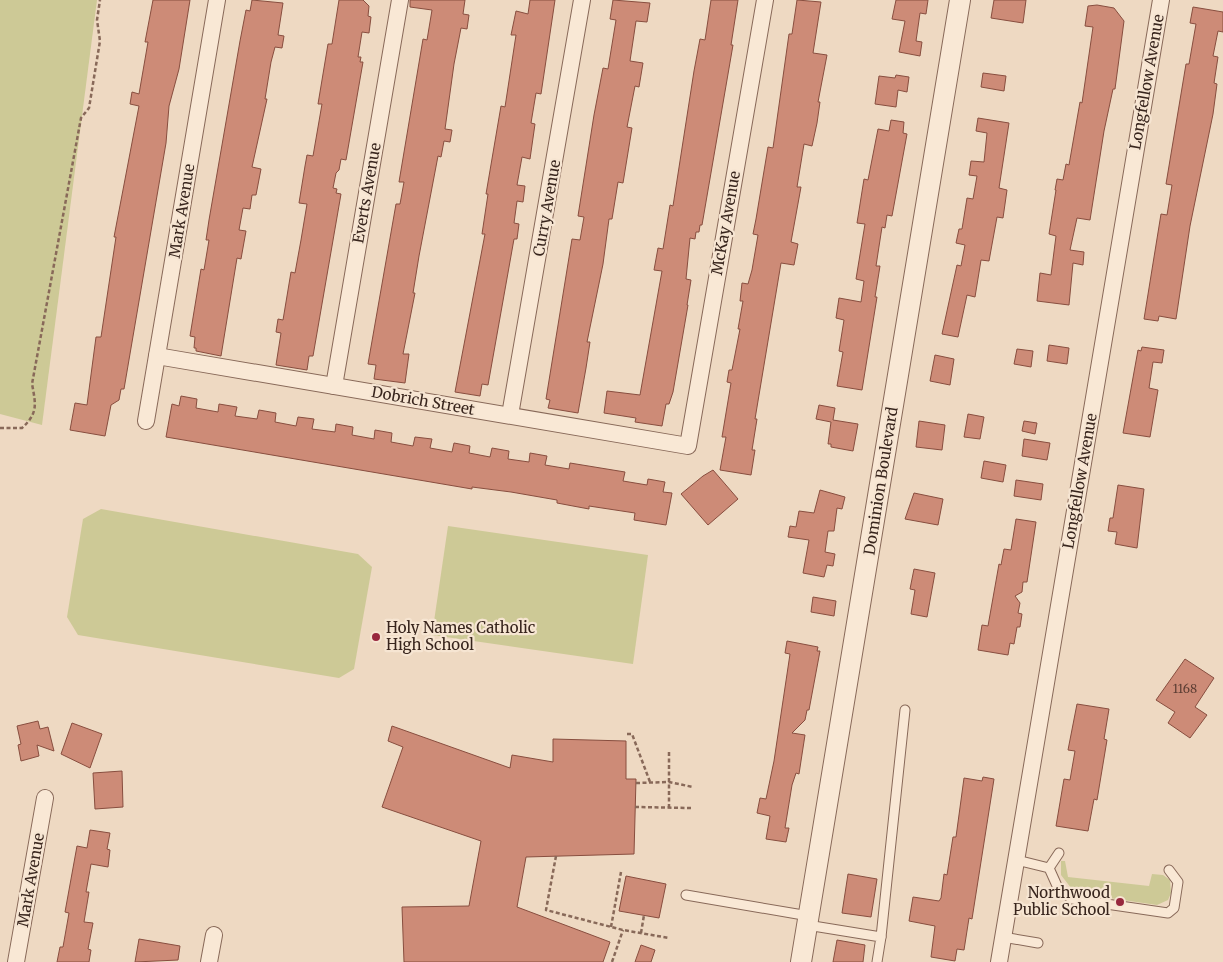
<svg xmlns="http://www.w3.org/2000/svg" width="1223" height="962" font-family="Merriweather,serif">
	<rect width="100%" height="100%" fill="#eed9c2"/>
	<g fill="#cdc996">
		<path d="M0,0H97L42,425L0,414Z"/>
		<path d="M101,509L358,554L372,567L354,669L339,678L78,635L67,617L83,519Z"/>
		<path d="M448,526L648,555L633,664L432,635Z"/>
		<path d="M1061,861H1065L1068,877L1149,886L1152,874L1163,875L1170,880L1171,893L1168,900L1157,905L1075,893L1061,875Z"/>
	</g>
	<g fill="#cd8b77" stroke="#884e3f">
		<path d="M153,0H190L179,69L169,106L166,143L124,389H121L119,400L111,405L105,436L70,430L75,403L87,405L96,337H101L116,237H114L139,106L130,104L132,92L139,94L148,42H145Z"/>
		<path d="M252,0L283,3L278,35L284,36L282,48L275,47L271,62L265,99H267L252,167L261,169L256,195H252L250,209L243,208L239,230L246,231L241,259L237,258L221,356L196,351V348H194L195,337L190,336L201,269L204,270L209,240H206L209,220L240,41L246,10L250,11Z"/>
		<path d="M339,0H363L369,6L368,16L371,17L369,33L362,32L358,57H361L360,62H363L346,160L341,159L339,170L336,173L333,188L337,189L336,193L341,194L313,356H309L307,370L276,365L281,333L276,332L278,319L283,320L291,272L295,273L301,240L307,204L299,203L305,166L307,155L313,156L322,104H318L328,44H332Z"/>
		<path d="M410,0H465L463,14L469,15L467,29L461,28L454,64L445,129L452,130L450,142L444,141L441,157L438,156L419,256L413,293H415L403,354H409L405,383L374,379L376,365L368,364L396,204H400L404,182H399L423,39L427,40L432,10L410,7Z"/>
		<path d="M530,0H555L541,94L536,93L531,123L535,124L530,159L522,157L517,185L525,186L523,202L517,201L514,223L519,224L517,239H514L488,385L482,384L480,396L455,392L485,234H482L488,194H486L501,106L505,107L516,35H511L516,11L528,14Z"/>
		<path d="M613,0L650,3L647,22L636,21L630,61L643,63L639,87L635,86L627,127L632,128L623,183L618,182L612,219H609L603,264L587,342H590L586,368L578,413L548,408L550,400L546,399L572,239L580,240L584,217L578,216L594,115L603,68L608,69L616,20L610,19Z"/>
		<path d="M711,0H738L731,45H733L702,225H700L699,232H696L695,239L690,238L686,279L691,280L687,305H688L673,392L669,404H666L662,426L635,422L636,418L604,413L607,391L640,395L662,271L654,270L658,248L663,249L670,205L673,206L694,71L700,39L705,40Z"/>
		<path d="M797,0L821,2L813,53L827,55L818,102H820L817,123L812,146L804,144L797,187H801L791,242L798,244L794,265L781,263L755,419H757L752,450H755L751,475L720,470L726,437H722L731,383L727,382L729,370H732L740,329H738L743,301H740L742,283L748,284L752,270L758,235L753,234L756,219L768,147L773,148L789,34H792Z"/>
		<path d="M896,0H928L926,14L920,13L916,41L922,42L920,56L899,52L905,21L892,19Z"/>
		<path d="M994,0H1026L1023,23L991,18Z"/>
		<path d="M1097,5L1114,8L1124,21L1115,89H1113L1104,131L1090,220L1077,218L1070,250L1084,252L1083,265L1073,263L1069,305L1037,301L1040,273L1051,275L1056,236L1049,234L1056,190H1055L1057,179L1063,180L1066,164L1069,165L1080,102L1082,103L1093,27L1085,26L1088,6Z"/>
		<path d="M1193,7L1223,12V32L1218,31L1213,56L1218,57L1214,83L1217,84L1213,114L1190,226L1176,319L1159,316L1158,321L1144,319L1161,214L1167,215L1172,185L1166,184L1186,64H1189L1196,24L1190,23Z"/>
		<path d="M983,73L1006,76L1004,91L981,87Z"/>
		<path d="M896,75L909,77L907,92L898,90L896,107L875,104L879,76L895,78Z"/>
		<path d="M978,118L1009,123L999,188L1007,190L1003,218L997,217L989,261L981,260L975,297L967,295L958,337L942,334L957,265L961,266L965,245L956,243L959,229H962L967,198L973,199L977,176L969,175L971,161L984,162L987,133L976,131Z"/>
		<path d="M891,120L904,122L903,133L907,134L892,216L887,215L885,228L882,227L876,266H880L875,297H877L862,390L837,386L843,352L839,351L844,320L836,318L839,298L861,302L864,281L856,279L865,224L857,223L864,179L868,180L878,129L889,131Z"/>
		<path d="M1049,345L1069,348L1067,364L1047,361Z"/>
		<path d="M1142,347L1164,350L1162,363L1153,362L1149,388L1158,390L1150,437L1123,433L1138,350L1141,351Z"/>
		<path d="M1017,349L1033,351L1031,367L1014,364Z"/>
		<path d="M935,355L954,359L950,385L930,381Z"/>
		<path d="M181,396L197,399L196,408L218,412L219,404L237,407L235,416L257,419L259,410L276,413L275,422L296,426L298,417L314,419L312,429L335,432L336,424L353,427L352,435L374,439L375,430L392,433L391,442L413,446L415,437L432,439L430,448L452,452L454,443L470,446L469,453L490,457L492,448L509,451L508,459L529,462L530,453L547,456L545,465L569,469L570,463L625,472L623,481L647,485L648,479L665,482L663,492L672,493L666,525L634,520L635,513L589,506V509L557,503V500L511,492L472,487V489L166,437L172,404L179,406Z"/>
		<path d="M819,405L835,408L833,420L858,424L853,451L831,447V444H828L831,422L816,419Z"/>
		<path d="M968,414L984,417L980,439L964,437Z"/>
		<path d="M919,421L945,425L942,450L916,447Z"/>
		<path d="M1024,421L1037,423L1035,434L1022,431Z"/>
		<path d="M1024,439L1050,443L1047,460L1022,456Z"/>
		<path d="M984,461L1006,465L1003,482L981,478Z"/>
		<path d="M713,470L738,499L708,525L681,494L703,476Z"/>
		<path d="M1016,480L1043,484L1041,500L1014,496Z"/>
		<path d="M1118,485L1144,489L1137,548L1115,544L1117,532L1108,531L1110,518H1113Z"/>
		<path d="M820,490L845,497L842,509L837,508L834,531H828L825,552L835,554L833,566L827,565L824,577L803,573L809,540L788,537L790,526L796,527L799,511L814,513Z"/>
		<path d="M914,493L943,499L938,525L905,519Z"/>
		<path d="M1016,519L1036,522L1027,582H1023L1022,592L1015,596L1020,603L1018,613L1022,614L1020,627H1017L1014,644L1010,643L1008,655L978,650L982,625L988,626L999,564L1001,565L1004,549L1011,550Z"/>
		<path d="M914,569L935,573L927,617L911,614L915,590L910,589Z"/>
		<path d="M813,597L836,601L834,616L811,612Z"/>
		<path d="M787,641L818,647L817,651H820L809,710H807L805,720L792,733L805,735L799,774L796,773L792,785L785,828H789L786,842L766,839L770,816L757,813L760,798L766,799L774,761L790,654L785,653Z"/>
		<path d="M1185,659L1214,678L1195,707L1207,715L1190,738L1168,723L1175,712L1156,700Z"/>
		<path d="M1077,704L1109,709L1104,739L1107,740L1097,800L1094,799L1088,831L1056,826L1064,779L1070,780L1075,751L1068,750Z"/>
		<path d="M38,721L40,729L48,727L54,751L37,745L39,756L21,761L18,745L21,744L17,726Z"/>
		<path d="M72,723L102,734L90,768L61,754Z"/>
		<path d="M392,726L510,768L512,755L553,762V739L626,741V779H636L634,854L526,857L517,907L610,942L603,962H404L402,907L469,906L481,841L382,807L403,747L388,741Z"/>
		<path d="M122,771L123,807L95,809L93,773Z"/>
		<path d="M983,777L994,779L972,919L969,918L964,950L957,949L955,961L931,957L935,926L909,921L913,897L939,901L941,898L944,874L947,875L953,837H956L964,778L982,781Z"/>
		<path d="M90,830L110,833L107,849L110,850L108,867L91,864L86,892H89L84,922L93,923L88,949L91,950L89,962H57L60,947H63L69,913L65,912L77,846L87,848Z"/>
		<path d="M848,874L877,879L871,917L842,913Z"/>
		<path d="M626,876L666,884L659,918L619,911Z"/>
		<path d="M139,939L180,946L178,960L135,962Z"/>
		<path d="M837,940L865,945L863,962H833Z"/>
		<path d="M641,945L655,950L651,962H635Z"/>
	</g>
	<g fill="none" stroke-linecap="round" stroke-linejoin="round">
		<g stroke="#886959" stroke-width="11">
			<g id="service">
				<path d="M1017,860L1049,868L1058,888L1072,899L1168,913L1174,908L1178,882L1169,870"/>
				<path d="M1049,868L1059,853"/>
				<path d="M686,895L809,916"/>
				<path d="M807,925L881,937L877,962"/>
				<path d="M881,937L905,710"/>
				<path d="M1003,937L1038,943"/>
			</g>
		</g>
		<g stroke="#886959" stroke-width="18">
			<g id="minor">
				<path d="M157,356L688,446L765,0"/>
				<path d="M334,386L400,0"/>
				<path d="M510,415L582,0"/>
				<path d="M146,421L217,0"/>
				<path d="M16,962L45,798"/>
				<path d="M209,962L214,935"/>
				<path d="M999,962L1161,0"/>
			</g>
		</g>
		<g stroke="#886959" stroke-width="22">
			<path id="tertiary" d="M801,962L960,0"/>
		</g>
		<g stroke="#886959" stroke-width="2.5" stroke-dasharray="4 2.5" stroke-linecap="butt">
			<path d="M0,428H22C38,413 36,405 32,384L81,118L89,108L100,41L97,20L100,0"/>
			<path d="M627,734H632L650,782"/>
			<path d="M669,752V807"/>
			<path d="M636,783L669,782L693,787"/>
			<path d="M635,807L691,808"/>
			<path d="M556,856L546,910L623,930L669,938"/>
			<path d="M611,927L621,872"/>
			<path d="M641,933L644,915"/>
			<path d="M612,962L623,930"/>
		</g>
		<use href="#service" stroke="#f9e8d5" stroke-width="9"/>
		<use href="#minor" stroke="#f9e8d5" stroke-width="16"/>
		<use href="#tertiary" stroke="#f9e8d5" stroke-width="20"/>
	</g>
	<g fill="#98283e" stroke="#f6e5d2" stroke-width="2">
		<circle cx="376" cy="637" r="5"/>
		<circle cx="1120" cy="902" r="5"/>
	</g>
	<g text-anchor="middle" stroke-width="4.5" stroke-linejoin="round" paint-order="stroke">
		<g font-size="12" fill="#5d3e34">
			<text x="1185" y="693">1168</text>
		</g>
		<g font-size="15" fill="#38251d" stroke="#f6e5d2">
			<text transform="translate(1147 82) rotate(-80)" y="5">Longfellow Avenue</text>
			<text transform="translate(367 193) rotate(-80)" y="5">Everts Avenue</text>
			<text transform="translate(547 208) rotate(-80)" y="5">Curry Avenue</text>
			<text transform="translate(182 211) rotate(-81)" y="5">Mark Avenue</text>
			<text transform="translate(726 223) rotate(-80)" y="5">McKay Avenue</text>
			<text transform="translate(423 401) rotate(10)" y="5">Dobrich Street</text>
			<text transform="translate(881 481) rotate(-81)" y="5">Dominion Boulevard</text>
			<text transform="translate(1080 481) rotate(-80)" y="5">Longfellow Avenue</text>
			<text transform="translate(31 880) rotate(-80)" y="5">Mark Avenue</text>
		</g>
		<g font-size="15" fill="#38251d" stroke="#f6e5d2" text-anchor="start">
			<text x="386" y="633">Holy Names Catholic<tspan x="386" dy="17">High School</tspan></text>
			<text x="1110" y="898" text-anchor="end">Northwood<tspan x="1110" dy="17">Public School</tspan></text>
		</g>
	</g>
</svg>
